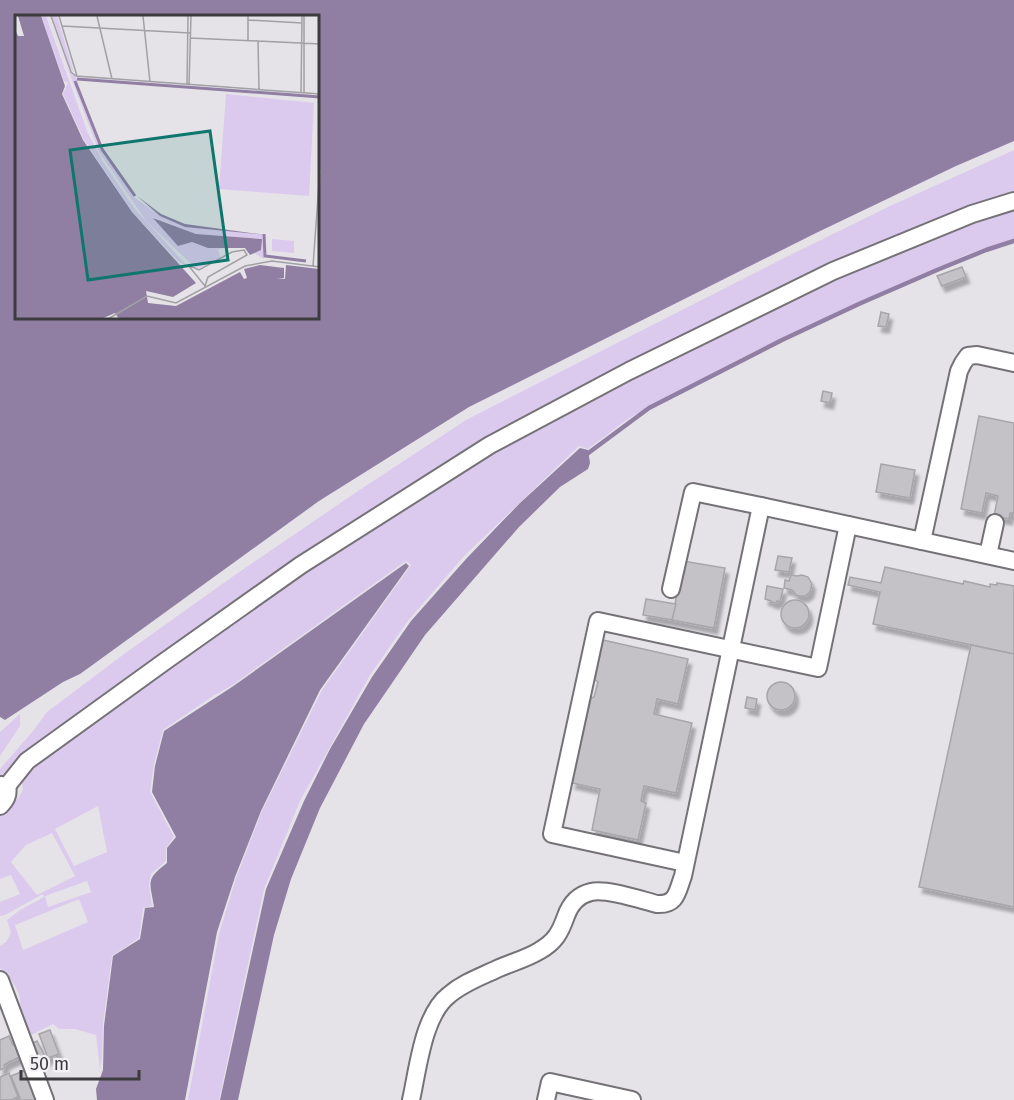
<svg xmlns="http://www.w3.org/2000/svg" width="1014" height="1100" font-family="'Fira Sans',sans-serif">
	<defs>
		<filter id="shadow"><feDropShadow dx="3.5" dy="6" stdDeviation="1.5" flood-color="#0004"/></filter>
	</defs>
	<rect width="100%" height="100%" fill="#e5e3e8"/>
	<g fill="#dccaee" fill-rule="evenodd">
		<path d="M1014,150V194L491,436L406,488L213,621L0,778V769L33,731L47,712L124,654L232,577L355,493L466,420L780,260L890,206Z"/>
		<path d="M1014,206V239L966,255L753,352L629,418L588,449L579,446L465,555L407,622L370,675L300,801L264,889L219,1100H188L219,934L236,878L262,811L322,690L411,565L406,561L231,686L213,696L163,730L154,764L150,792L174,837L166,848V861L151,874L149,885L152,906L143,908L139,938L112,956L103,1024L102,1056L100,1069L96,1035L75,1029H59L53,1024L27,1037L17,1014C27,996 12,981 0,968V946L6,942L11,933L7,920L20,910L44,897L43,894L5,915L0,916V902L20,894L11,875L0,879V814L19,797L23,789L21,778L44,760L213,635L379,520L492,450L778,304L968,220ZM98,806L107,852L74,866L55,829ZM52,833L75,876L37,895L11,862L26,845ZM87,881L91,892L48,907L45,896ZM79,899L88,922L23,950L15,925Z"/>
		<path d="M20,714V726L0,756V732Z"/>
	</g>
	<g fill="#917fa3" fill-rule="evenodd">
		<path d="M0,0H1014V141L956,166L816,233L469,407L319,501L80,674L63,682L5,720L0,717ZM318,16V318H16V16Z"/>
		<path d="M580,448L588,450L590,463L588,469L560,487L519,527L425,635L364,724L320,808L291,879L274,935L238,1100H220L266,889L304,801L330,749L372,677L411,621L466,559L520,503Z"/>
		<path d="M406,563L409,566L320,690L261,811L235,877L217,932L185,1100H97L96,1089L103,1070L104,1026L113,956L140,939L145,908L154,907C150,881 145,880 167,863V848L176,837L152,792L155,766L164,731L232,687Z"/>
	</g>
	<g fill="none" stroke-linecap="round" stroke-linejoin="round">
		<path stroke="#917fa3" stroke-width="4.5" d="M587,454L649,408L782,340L861,303L937,270L986,250L1014,241"/>
	</g>
	<g fill="#c4c1c7" stroke="#a7a4aa" stroke-width="1.5" filter="url(#shadow)">
		<path d="M962,267L966,277L942,286L937,276Z"/>
		<path d="M881,312L889,314L886,327L878,326Z"/>
		<path d="M823,391L832,393L830,403L821,401Z"/>
		<path d="M979,416L1014,423V513H1010L1009,519L994,516L998,496L986,493L982,513L961,509Z"/>
		<path d="M881,464L915,470L910,498L876,492Z"/>
		<path d="M778,556L792,558L789,572L775,570Z"/>
		<path d="M683,561L725,568L714,628L672,620Z"/>
		<path d="M885,567L963,584L964,581L990,587V584L997,585V583L1014,586V654L873,624L880,592L848,585L850,577L881,583Z"/>
		<path d="M791,575L797,576L802,575L808,577L812,584L810,592L805,596H799L796,595L792,590L784,588L785,580L789,581Z"/>
		<path d="M767,586L783,589L780,602L777,601L776,603L771,602V601L765,599Z"/>
		<path d="M646,599L676,604L672,620L643,615Z"/>
		<circle cx="795" cy="614" r="14"/>
		<path d="M603,640L688,659L678,704L657,699L654,714L692,723L676,793L644,786L641,801L646,803L638,840L592,830L600,789L572,783L591,698L594,697L598,682L595,680Z"/>
		<path d="M971,645L1014,654V907L919,887Z"/>
		<circle cx="781" cy="696" r="14"/>
		<path d="M747,697L757,699L755,710L745,708Z"/>
		<path d="M50,1030L59,1054L48,1058L39,1034Z"/>
		<path d="M9,1036L13,1045L15,1044L20,1057L9,1062L4,1065L5,1068L0,1070V1040Z"/>
		<path d="M37,1041L47,1060L41,1063L31,1044Z"/>
		<path d="M26,1070L38,1100H17V1099L20,1098L11,1076Z"/>
		<path d="M9,1073L18,1097L11,1100H0V1077Z"/>
	</g>
	<g fill="none" stroke-linecap="round" stroke-linejoin="round">
		<g stroke="#747277" stroke-width="20">
			<g id="minor">
				<path d="M922,541L959,371L963,363L968,356L977,355L1014,363"/>
				<path d="M988,555L995,523"/>
				<path d="M671,589L693,492L761,506"/>
				<path d="M0,785L7,786C9,795 6,800 0,806"/>
				<path d="M7,786L27,761L164,662L301,565L490,445L629,371L833,271L972,214L1014,201"/>
				<path d="M685,863L552,834L598,621L818,668L848,525"/>
				<path d="M0,980L45,1100"/>
				<path d="M411,1100C418,1069 423,1015 449,995C463,983 480,977 497,969C510,963 526,959 539,951C555,942 560,933 566,916C570,905 578,895 591,892C606,888 641,900 657,904C677,905 677,892 683,876L761,506L1014,561"/>
				<path d="M546,1100L550,1082L632,1100"/>
			</g>
		</g>
		<use href="#minor" stroke="#fff" stroke-width="16"/>
	</g>
	<g transform="translate(15 15)">
		<rect width="304" height="304" fill="#e5e3e8"/>
		<path d="M26,1H31L72,116L88,147L120,194L173,252L163,246L118,198L69,125L48,79L53,67L49,66ZM33,1L54,56L61,62L80,120L120,183L145,201L170,212L250,220L249,244L239,238L246,235V224L181,219L138,202L163,231L177,227L208,233L203,234L205,243L182,254L132,207L84,137ZM37,1H42L59,58L55,52ZM211,79L299,88L294,181L204,174ZM257,224L279,226V238L257,236Z" fill="#dccaee"/>
		<path d="M3,1H26L50,71L47,79L68,125L117,197L181,268L158,282L131,276L133,288L161,291L225,257L229,264L232,263L229,254L245,250L269,253V263H262L270,264L271,250L304,254V304H104L100,298L86,304H0V14L3,21H9ZM122,181L146,199L170,209L251,220L170,212L145,201ZM138,203L181,219L247,224L246,235L235,240L230,233H193L177,227L163,231Z" fill="#917fa3"/>
		<path fill="none" stroke="#917fa3" stroke-width="3" d="M62,64L305,82M60,66L87,134L120,181M249,219L250,241L291,246"/>
		<path fill="none" stroke="#a1a0a4" stroke-width="1.5" d="M36,1L56,57L61,61L305,79M44,1L62,61M82,1L97,64M128,1L135,67M233,1V26M233,5L287,8M47,11L175,18M175,23L243,26L244,74M243,26L305,29M172,69L173,1M174,70L176,1M286,78L287,1M289,78V1M229,235L232,240L193,262L190,271L173,250L184,255L217,237ZM298,251L305,155M93,304L132,281L161,288L230,251L257,246L305,252"/>
		<path fill="#0f766e" fill-opacity="0.15" stroke="#0f766e" stroke-width="3" d="M195,116L213,245L73,265L55,135Z"/>
		<rect width="304" height="304" fill="none" stroke="#3c3b3d" stroke-width="3"/>
	</g>
	<path d="M21 1070v9h118v-9" fill="none" stroke="#3c3b3d" stroke-width="3"/>
	<text x="30" y="1070" font-size="18" fill="#3c3b3d" stroke="#f3f0f6" stroke-width="4.5" paint-order="stroke">50 m</text>
</svg>
